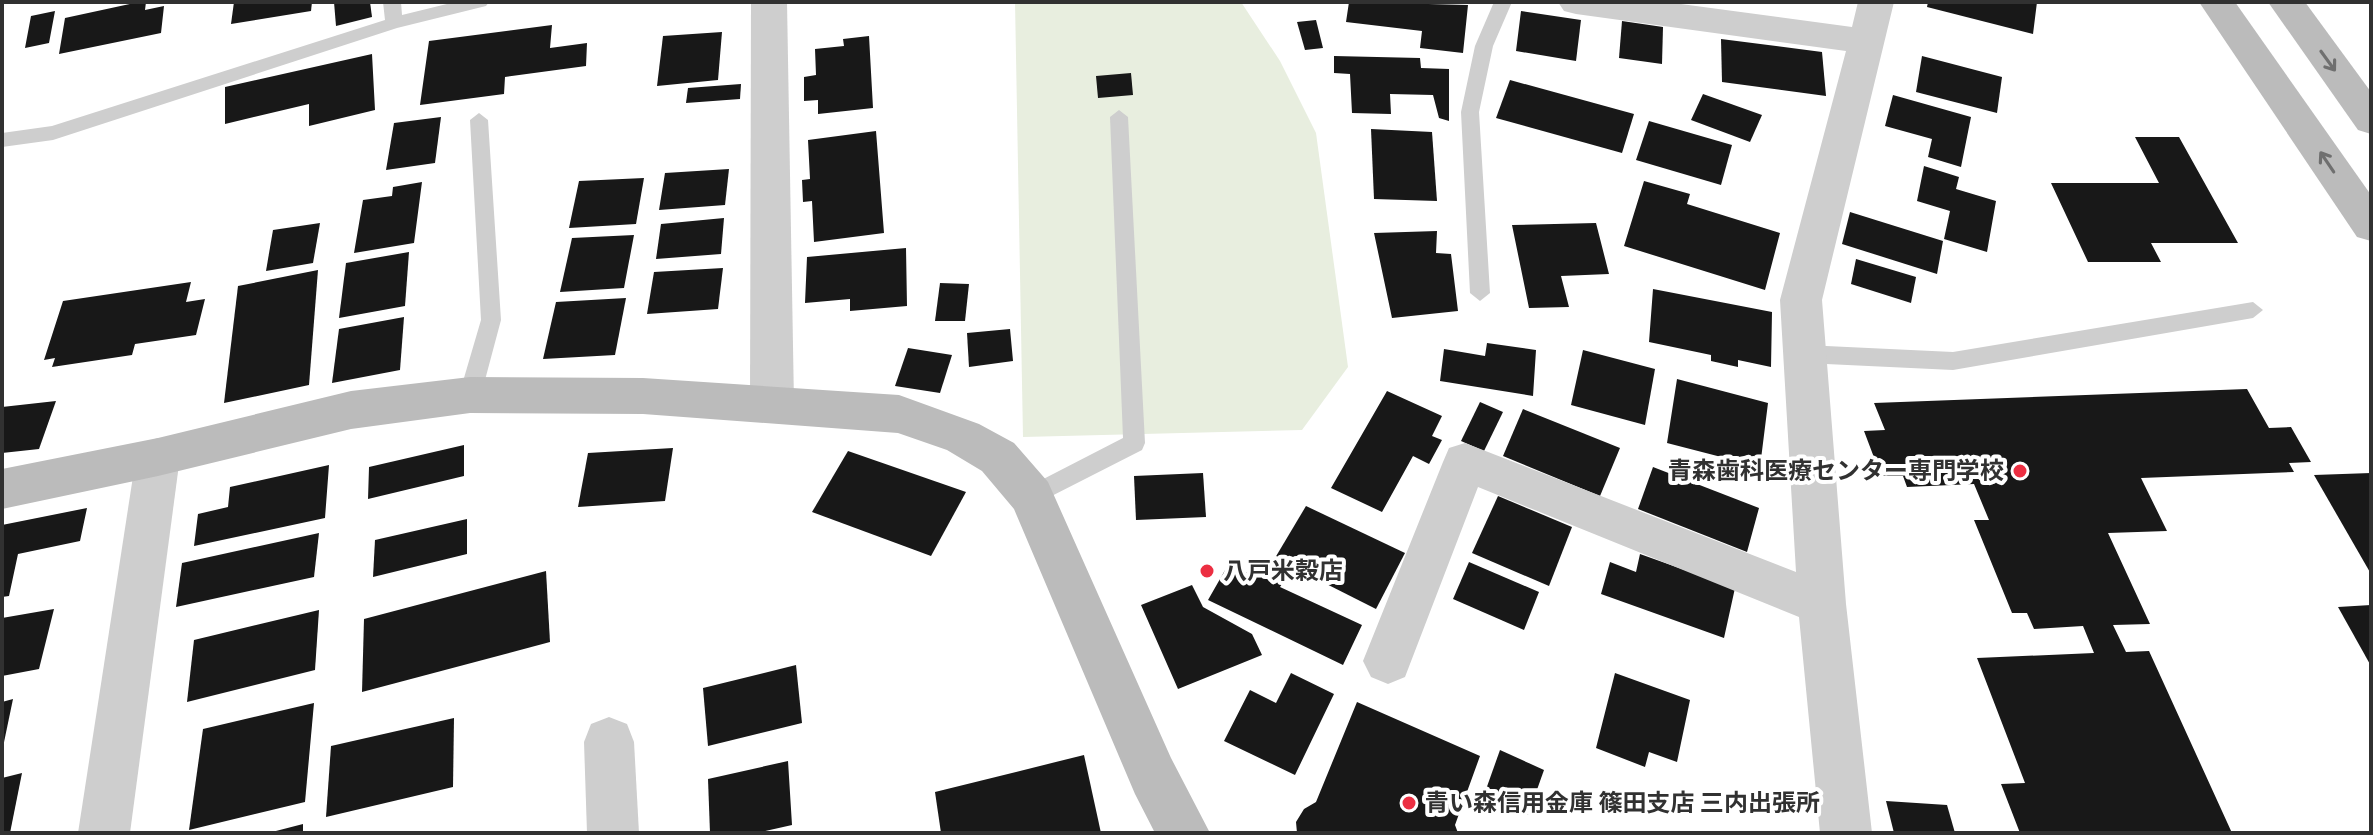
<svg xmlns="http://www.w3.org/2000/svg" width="2373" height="835" font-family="'Roboto Condensed','Noto Sans JP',sans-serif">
	<rect width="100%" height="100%" fill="#fff"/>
	<path fill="#e8eedf" d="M1015,2H1241L1280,61L1316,133L1348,367L1302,430L1023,437Z"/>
	<g fill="#181818">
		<path d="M139,2H146L145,10L164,6L161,33L59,54L65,18Z"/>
		<path d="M234,2H312L311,11L231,24Z"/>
		<path d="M334,2H370L372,17L336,26Z"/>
		<path d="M1349,2L1468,5L1463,53L1420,48L1422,31L1346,22Z"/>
		<path d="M1928,2H2037L2033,34L1927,7Z"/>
		<path d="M55,11L49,43L25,48L31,16Z"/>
		<path d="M1521,11L1581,20L1576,61L1516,51Z"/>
		<path d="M1316,20L1323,48L1305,50L1297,22Z"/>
		<path d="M1622,21L1663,27L1662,64L1619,58Z"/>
		<path d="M552,25L550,48L587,43L586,66L505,77L504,94L420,105L429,41Z"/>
		<path d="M722,32L718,80L657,86L663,36Z"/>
		<path d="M869,36L873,108L818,114V100L804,101V77L816,75L815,49L844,46L843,39Z"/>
		<path d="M1721,39L1822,52L1826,96L1722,82Z"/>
		<path d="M372,54L375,110L309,126V104L225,124V87Z"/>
		<path d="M1334,56L1420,58L1421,68L1449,69V121L1439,118L1433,95L1390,94L1391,114L1352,113L1350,74L1334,73Z"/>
		<path d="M1922,56L2002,77L1997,113L1916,92Z"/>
		<path d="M1131,73L1133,95L1098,98L1096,76Z"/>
		<path d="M1510,80L1634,114L1622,153L1496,118Z"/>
		<path d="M741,84L740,99L686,103L688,88Z"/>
		<path d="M1703,94L1762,115L1750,142L1691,120Z"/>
		<path d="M1893,95L1971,117L1961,167L1928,157L1932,139L1885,126Z"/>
		<path d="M441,117L435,163L386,170L394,123Z"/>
		<path d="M1649,121L1732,145L1721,185L1636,160Z"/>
		<path d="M1371,129L1432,132L1437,201L1374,199Z"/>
		<path d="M876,131L884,233L814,242L812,201L803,202L802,180L810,179L808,140Z"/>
		<path d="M2135,137H2179L2238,243H2151L2161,262H2088L2051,183H2159Z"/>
		<path d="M1924,166L1959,177L1956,189L1996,201L1987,252L1944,239L1950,211L1917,201Z"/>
		<path d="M729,169L725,205L659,210L665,173Z"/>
		<path d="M644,178L636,224L569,228L579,181Z"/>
		<path d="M1644,181L1690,194L1687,204L1780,233L1765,290L1624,246Z"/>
		<path d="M422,182L414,243L354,253L363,200L392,196L393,187Z"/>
		<path d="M1850,212L1943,241L1937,274L1842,244Z"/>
		<path d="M724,218L721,254L656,259L661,224Z"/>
		<path d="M320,223L313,263L266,271L273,230Z"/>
		<path d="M1596,223L1609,274L1561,276L1569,307L1529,308L1512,225Z"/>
		<path d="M1437,231L1436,253L1451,254L1458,311L1392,318L1374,233Z"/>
		<path d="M634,235L624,288L560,292L572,238Z"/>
		<path d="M906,248L907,306L850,311V299L805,303L807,257Z"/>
		<path d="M409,252L405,306L339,318L346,263Z"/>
		<path d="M1856,259L1916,277L1911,303L1851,284Z"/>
		<path d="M723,268L718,309L647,314L654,272Z"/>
		<path d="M318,270L309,385L224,403L238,286Z"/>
		<path d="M191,282L186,302L205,299L196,335L135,344L132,355L52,367L55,358L44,360L63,301Z"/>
		<path d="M940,283L969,284L965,321H935Z"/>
		<path d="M1653,289L1772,312L1771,367L1738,360V367L1711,361V355L1649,342Z"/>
		<path d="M626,298L615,355L543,359L556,302Z"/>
		<path d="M404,317L400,370L332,383L339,329Z"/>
		<path d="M1010,329L1013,361L969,367L967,333Z"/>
		<path d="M1487,343L1536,350L1533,396L1440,381L1444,349L1485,356Z"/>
		<path d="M908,348L952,355L940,393L895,386Z"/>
		<path d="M1583,350L1655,369L1645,425L1571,405Z"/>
		<path d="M1677,379L1768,403L1760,467L1667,443Z"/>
		<path d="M2247,389L2269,428L2291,427L2311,462L2289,463L2294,472L2141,478L2167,531L2108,533L2150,624L2113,625L2126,652L2149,651L2232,833H2020L2001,784L2025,783L1977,658L2094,653L2083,626L2034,629L2027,613H2012L1974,520H1989L1974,484L1907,487L1903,476H1881L1864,431L1885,430L1874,403Z"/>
		<path d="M1387,391L1442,416L1432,436L1442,440L1429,464L1413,456L1382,512L1331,488Z"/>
		<path d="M56,401L39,449L2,453V407Z"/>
		<path d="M1480,402L1503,412L1484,451L1461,441Z"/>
		<path d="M1523,409L1620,448L1600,496L1503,456Z"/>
		<path d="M464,445V476L368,499L369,467Z"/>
		<path d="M673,448L665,501L578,507L588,453Z"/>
		<path d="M848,451L966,492L931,556L812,512Z"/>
		<path d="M329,465L325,518L194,546L198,514L228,507L230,487Z"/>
		<path d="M1653,467L1759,508L1747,552L1638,509Z"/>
		<path d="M1203,473L1206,517L1136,520L1134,476Z"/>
		<path d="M2371,473V574L2314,475Z"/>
		<path d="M1498,496L1572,527L1549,586L1472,553Z"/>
		<path d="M1306,506L1405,553L1376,609L1275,558Z"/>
		<path d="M87,508L80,541L18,554L9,596L2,597V525Z"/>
		<path d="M467,519V554L373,577L375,540Z"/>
		<path d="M319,533L314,577L176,607L182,563Z"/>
		<path d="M1640,554L1735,588L1724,638L1601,594L1610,562L1636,572Z"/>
		<path d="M1256,558L1289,573L1280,587L1362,625L1343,665L1208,600L1228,565L1248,573Z"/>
		<path d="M1469,562L1539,592L1524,630L1453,599Z"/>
		<path d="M546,571L550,642L362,692L364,619Z"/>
		<path d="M1192,585L1203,607L1252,634L1262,655L1178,689L1141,605Z"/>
		<path d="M2371,605V666L2338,607Z"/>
		<path d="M54,609L39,669L2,676V618Z"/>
		<path d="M319,610L315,670L187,702L194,640Z"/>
		<path d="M796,665L802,723L708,746L703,688Z"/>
		<path d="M1291,673L1334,694L1295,775L1224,741L1250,690L1276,703Z"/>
		<path d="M1615,673L1690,700L1677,762L1649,752L1645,767L1596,748Z"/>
		<path d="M13,699L3,747H2V702Z"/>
		<path d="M1357,702L1480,756L1455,825L1458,833H1297L1296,822L1304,809L1316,802Z"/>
		<path d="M314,703L305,802L189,830L203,729Z"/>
		<path d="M454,718L453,787L326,817L331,746Z"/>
		<path d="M1500,750L1544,770L1528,815L1484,795Z"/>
		<path d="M1084,755L1101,833H941L935,792Z"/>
		<path d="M788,761L792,825L756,833H710L708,779Z"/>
		<path d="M22,773L10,833H2V778Z"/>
		<path d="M1886,801L1947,805L1955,833H1894Z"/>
		<path d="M303,824V833H272V832Z"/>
	</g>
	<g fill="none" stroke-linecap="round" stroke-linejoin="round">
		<g fill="#cecece" fill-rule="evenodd">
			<path d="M383,2H401L402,15L455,2H489L486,6L397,28L53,140L2,147V133L52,126L385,20Z"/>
			<path d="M1494,2H1512L1493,46L1479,112L1490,293L1480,301L1470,293L1461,112L1475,46Z"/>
			<path d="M1119,110L1128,117L1145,443L1142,450L1032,506L1024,503L1021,496L1024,489L1123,438L1110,117Z"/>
			<path d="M479,113L488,120L501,320L481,395L478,401H462L459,395L481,320L470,120Z"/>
			<path d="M2253,302L2263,310L2253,318L1953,370L1805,363L1797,360L1794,354L1797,348L1805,345L1953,352Z"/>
		</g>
		<g fill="#cecece" fill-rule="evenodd">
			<path d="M751,2H787L794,403L787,416L772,421L757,416L750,403Z"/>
			<path d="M1558,2H1666L1852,27L1858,2H1894L1822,300L1846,604L1872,833H1820L1799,617L1478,487L1405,677L1388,684L1371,677L1363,661L1443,462L1449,448L1465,443L1796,572L1780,300L1846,51L1576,14L1564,11Z"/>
			<path d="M158,438L174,443L180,457L130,833H78L136,457L142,443Z"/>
			<path d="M609,717L627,724L634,742L639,833H587L584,742L591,724Z"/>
		</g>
		<g fill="#bbb" fill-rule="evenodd">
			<path d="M2199,2H2235L2371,195V241L2357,237Z"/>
			<path d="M2268,2H2305L2371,92V134L2358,130Z"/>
			<path d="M470,377L643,378L899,395L979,424L1014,443L1048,482L1171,758L1210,833H1155L1135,794L1014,509L982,471L947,450L898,433L643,414L470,413L351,429L158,476L2,509V469L158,438L351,391Z"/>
		</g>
	</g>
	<defs><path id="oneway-shaft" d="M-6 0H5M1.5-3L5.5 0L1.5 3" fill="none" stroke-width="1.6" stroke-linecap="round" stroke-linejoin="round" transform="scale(2)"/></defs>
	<g stroke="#6f6f6f">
		<use href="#oneway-shaft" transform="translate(2328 61) rotate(54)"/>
		<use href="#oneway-shaft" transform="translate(2327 162) rotate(-124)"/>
	</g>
	<g fill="#ec2f42" stroke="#fff" stroke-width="3">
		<circle cx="2020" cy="471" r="8"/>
		<circle cx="1207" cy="571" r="8"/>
		<circle cx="1409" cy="803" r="8"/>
	</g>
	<g text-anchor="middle" stroke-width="8" stroke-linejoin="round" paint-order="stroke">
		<g font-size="24" font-weight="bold" fill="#313131" stroke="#fff" text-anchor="start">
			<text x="2004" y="479" text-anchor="end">青森歯科医療センター専門学校</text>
			<text x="1223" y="579">八戸米穀店</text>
			<text x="1425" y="811">青い森信用金庫 篠田支店 三内出張所</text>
		</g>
	</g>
	<rect width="2373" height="835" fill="none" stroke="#313131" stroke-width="8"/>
</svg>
